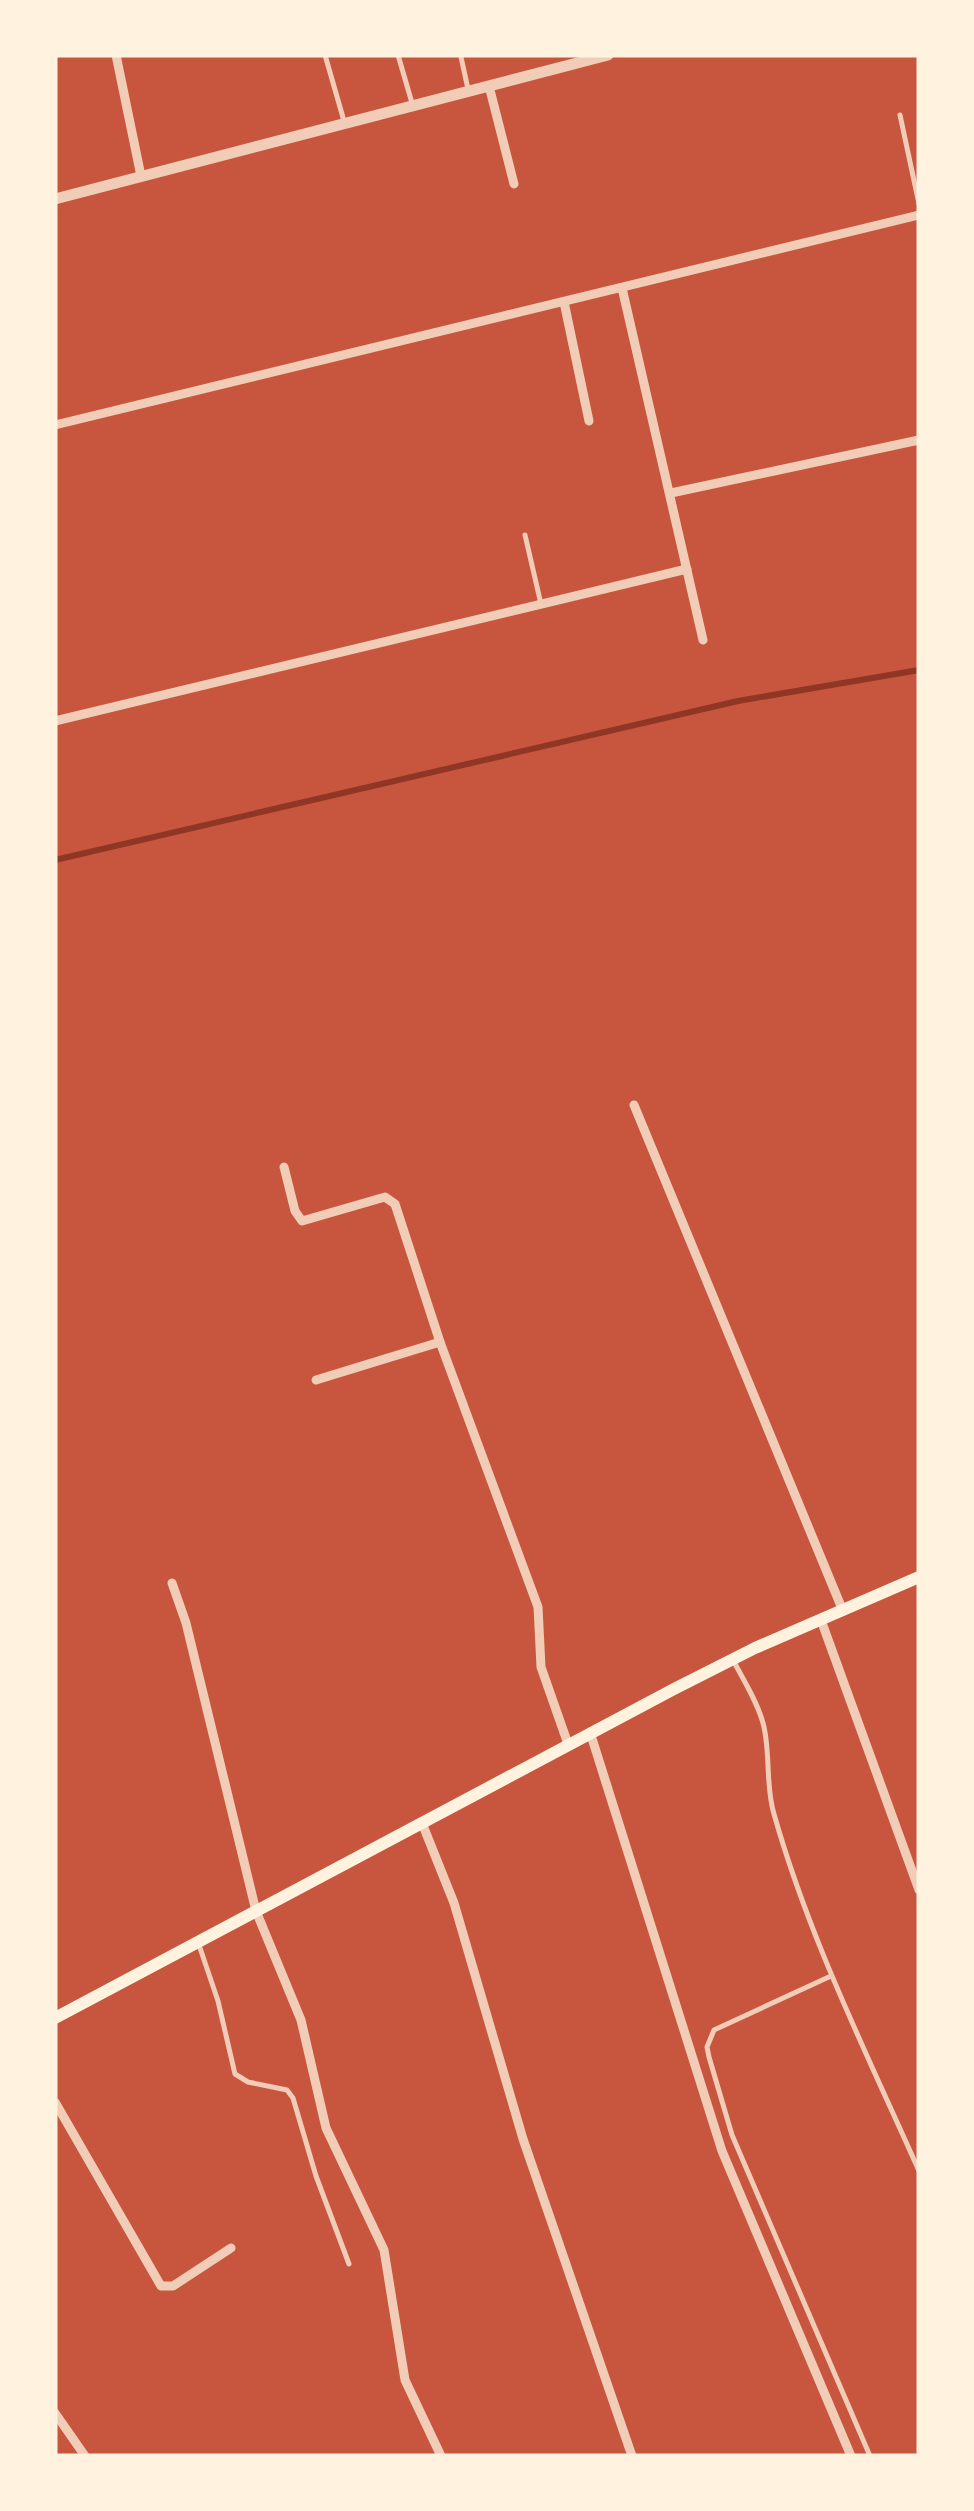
<svg xmlns="http://www.w3.org/2000/svg" width="974" height="2511" font-family="'Libre Baskerville',serif">
	<rect width="100%" height="100%" fill="#c8553d"/>
	<g fill="none" stroke-linecap="round" stroke-linejoin="round">
		<path stroke="#8f3625" stroke-width="6" d="M55,860L738,701L919,670"/>
		<g stroke="#f1ccb7" stroke-width="5">
			<path d="M325,55L344,121"/>
			<path d="M398,55L412,103"/>
			<path d="M461,57L468,89"/>
			<path d="M900,115L919,204"/>
			<path d="M525,535L541,604"/>
			<path d="M733,1660C744,1681 757,1701 763,1723C771,1752 765,1785 774,1814C809,1938 867,2054 919,2171"/>
			<path d="M199,1945L218,2001L235,2074L248,2082L287,2090L293,2098L316,2176L349,2264"/>
			<path d="M831,1976L714,2030L707,2047L709,2057L732,2135L870,2456"/>
		</g>
		<g stroke="#f1ccb7" stroke-width="9">
			<path d="M116,55L141,176"/>
			<path d="M489,86L514,184"/>
			<path d="M622,288L703,640"/>
			<path d="M564,302L589,421"/>
			<path d="M55,425L919,215"/>
			<path d="M671,493L919,440"/>
			<path d="M55,721L687,569"/>
			<path d="M634,1105L843,1611"/>
			<path d="M284,1167L295,1211L302,1221L385,1197L395,1204L440,1342L538,1607L541,1667L568,1744"/>
			<path d="M316,1380L440,1342"/>
			<path d="M172,1583L186,1623L256,1911L301,2020L326,2128L384,2250L405,2380L441,2456"/>
			<path d="M821,1620L919,1890"/>
			<path d="M590,1732L722,2151L851,2456"/>
			<path d="M422,1823L454,1903L523,2139L632,2456"/>
			<path d="M55,2102L161,2286H173L231,2248"/>
			<path d="M55,2413L85,2456"/>
		</g>
		<path stroke="#f1ccb7" stroke-width="11" d="M55,199L608,55"/>
		<path stroke="#fff3e0" stroke-width="12" d="M55,2018L674,1689L755,1648L919,1577"/>
	</g>
	<rect width="974" height="2511" fill="none" stroke="#fff3e0" stroke-width="115"/>
</svg>
